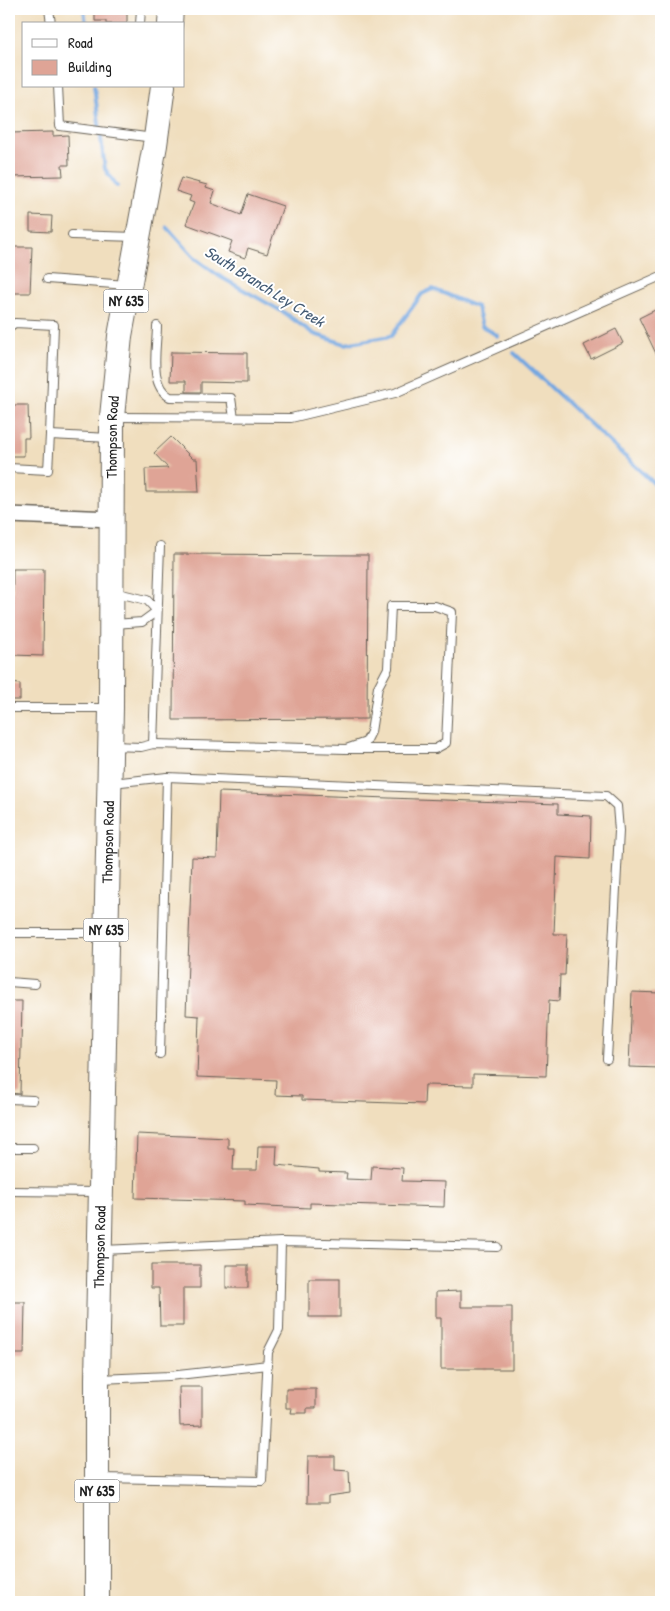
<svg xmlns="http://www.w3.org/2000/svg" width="670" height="1611" font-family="'Patrick Hand',sans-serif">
	<rect width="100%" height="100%" fill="#fff"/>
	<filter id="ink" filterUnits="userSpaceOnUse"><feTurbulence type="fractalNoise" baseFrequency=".02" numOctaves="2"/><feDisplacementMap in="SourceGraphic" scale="10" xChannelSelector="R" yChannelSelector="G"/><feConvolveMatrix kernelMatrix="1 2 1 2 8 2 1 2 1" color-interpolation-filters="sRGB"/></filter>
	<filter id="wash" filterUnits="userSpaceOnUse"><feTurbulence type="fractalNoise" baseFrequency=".0096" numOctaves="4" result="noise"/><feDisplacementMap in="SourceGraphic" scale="20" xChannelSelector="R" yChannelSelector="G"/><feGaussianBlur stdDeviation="1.12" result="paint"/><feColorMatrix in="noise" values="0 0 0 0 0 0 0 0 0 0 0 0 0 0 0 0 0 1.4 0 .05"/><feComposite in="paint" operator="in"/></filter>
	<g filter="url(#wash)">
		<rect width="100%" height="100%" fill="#f0debe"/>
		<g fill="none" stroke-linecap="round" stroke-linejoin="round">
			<g stroke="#74a7e0" stroke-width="4">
				<path d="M84,9L86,24"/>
				<path d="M94,86L105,169L117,186"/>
				<path d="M167,227L196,259L219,276L283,312L314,334L345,344L391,336L422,294L433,289L477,307L482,326L498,336"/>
				<path d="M514,353L661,490"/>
			</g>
		</g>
		<g id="blocks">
			<g fill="#dfa496">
				<path d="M95,9H127V21L125,24H106V21H95Z"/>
				<path d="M53,132V136L68,135L69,165H62L63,176L9,177V133Z"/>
				<path d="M181,178L207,185L206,188L215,191L211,203L241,215L248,194L283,206L267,254L248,248L245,258L228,252L232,241L186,224L194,203L189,201L191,196L176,191Z"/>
				<path d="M30,215L52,216L51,232L30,231Z"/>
				<path d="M16,247H32L30,293H9V248Z"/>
				<path d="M661,307V364L639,318Z"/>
				<path d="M616,329L623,343L591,359L584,345Z"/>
				<path d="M171,352L247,353V383L201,382V392H186V381H170Z"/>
				<path d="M9,405H28L29,438H24V456H9Z"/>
				<path d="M171,437L193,459H197L199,492H146L145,469L168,468L154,453Z"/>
				<path d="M174,554L368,555L367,719L173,720Z"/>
				<path d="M13,569H44L43,656L12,655Z"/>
				<path d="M9,683L20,684V700H9Z"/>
				<path d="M219,792L558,804V814L591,816L590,859L557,857L554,934H567L565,975H560L559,1001L549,1000L546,1076L473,1074V1086L425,1085L424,1104L302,1100V1096L275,1095L276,1080L197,1077L199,1016L186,1015L192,857L217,858Z"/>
				<path d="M632,992L661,993V1068L629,1067Z"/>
				<path d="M9,1001H22L20,1094L9,1093Z"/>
				<path d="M137,1134L228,1138V1148H234L233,1170H257L258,1146H277L276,1165L319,1169V1172L347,1173L346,1179L371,1180L372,1166L403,1168L402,1181L445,1182L444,1207L310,1203V1208L245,1205V1201L135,1198Z"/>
				<path d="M151,1265H200V1288H183V1326H160L159,1288H151Z"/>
				<rect x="226" y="1265" width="22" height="23"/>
				<rect x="309" y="1279" width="31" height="38"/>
				<path d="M461,1291V1307H512V1369H441V1318H436V1292Z"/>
				<path d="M9,1302H25L24,1354H9Z"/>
				<path d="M179,1387H202V1425L180,1426Z"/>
				<path d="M286,1389H316V1408H307V1413H291L292,1408H286Z"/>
				<path d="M308,1456H335V1470L349,1471L350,1493L328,1496V1503H307Z"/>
			</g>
		</g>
	</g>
	<g filter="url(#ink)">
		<use href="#blocks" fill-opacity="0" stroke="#666055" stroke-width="1"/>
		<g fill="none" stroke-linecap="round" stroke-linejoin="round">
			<g stroke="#666055" stroke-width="10">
				<g id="service">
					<path d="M49,9L51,24"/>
					<path d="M140,24L141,9"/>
					<path d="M58,86L60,126L154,138"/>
					<path d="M72,235L136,237"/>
					<path d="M47,279L127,285"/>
					<path d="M157,326C157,348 148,385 170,397L231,398L234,418"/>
					<path d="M9,327L15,323L54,325L50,435"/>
					<path d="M114,417L291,418L395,393L661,276"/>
					<path d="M9,468L48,470L50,435L110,438"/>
					<path d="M113,592L147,600L157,611L142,622L114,624"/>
					<path d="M9,708H109"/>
					<path d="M153,744L160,546"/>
					<path d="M112,746L141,747L153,744L346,749L366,742L371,732L378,687L388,668L391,606H435L452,612L446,743L435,749H346"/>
					<path d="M112,783L167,777L606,796L617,806L619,831L607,1059"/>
					<path d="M9,933H104"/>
					<path d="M9,982L35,984"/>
					<path d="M160,1054L167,777"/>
					<path d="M9,1099L33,1100"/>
					<path d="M9,1148H33"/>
					<path d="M9,1191L98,1192"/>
					<path d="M103,1250L281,1242L497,1247"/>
					<path d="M100,1379L169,1376L268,1365"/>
					<path d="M100,1478L262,1481L268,1352L279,1330L281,1242"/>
				</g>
			</g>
			<g stroke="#666055" stroke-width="18">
				<path id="minor" d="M9,515L113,519"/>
			</g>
			<g stroke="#666055" stroke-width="26">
				<g id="primary">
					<path d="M170,24L171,9"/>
					<path id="s1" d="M97,1602V1379L111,708L112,417L120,336L155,145L163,86"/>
				</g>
			</g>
			<use href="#service" stroke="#fff" stroke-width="8"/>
			<use href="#minor" stroke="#fff" stroke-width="15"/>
			<use href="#primary" stroke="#fff" stroke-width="24"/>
		</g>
	</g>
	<g text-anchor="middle" stroke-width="4" stroke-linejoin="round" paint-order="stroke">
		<g fill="#fff" stroke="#606060" stroke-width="1">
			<rect x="103.5" y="289.5" width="45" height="23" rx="4"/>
			<rect x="83.5" y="918.5" width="45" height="23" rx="4"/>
			<rect x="74.5" y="1479.5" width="45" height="23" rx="4"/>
		</g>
		<g font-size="14" font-weight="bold" fill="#1c1c1c">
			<text x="126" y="306">NY 635</text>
			<text x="106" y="935">NY 635</text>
			<text x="97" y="1496">NY 635</text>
		</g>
		<g font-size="15" fill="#1c1c1c" stroke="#fff">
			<text dy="5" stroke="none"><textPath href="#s1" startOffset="1165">Thompson Road</textPath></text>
			<text dy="5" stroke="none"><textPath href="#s1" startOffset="760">Thompson Road</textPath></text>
			<text dy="5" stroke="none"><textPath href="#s1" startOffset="355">Thompson Road</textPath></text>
		</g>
		<g font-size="16" font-style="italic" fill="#445b74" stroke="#fff">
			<text transform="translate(265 286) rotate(32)" y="6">South Branch Ley Creek</text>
		</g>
	</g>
	<rect width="670" height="1611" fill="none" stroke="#fff" stroke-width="30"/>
	<rect x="22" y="22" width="162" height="65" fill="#ffffff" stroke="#a4a4a4"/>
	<rect x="32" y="39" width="25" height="8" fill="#ffffff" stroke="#a4a4a4"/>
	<text x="68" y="48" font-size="15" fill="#1c1c1c">Road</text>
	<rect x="32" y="60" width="25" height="15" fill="#dfa496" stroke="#a4a4a4"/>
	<text x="68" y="72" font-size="15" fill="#1c1c1c">Building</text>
</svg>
